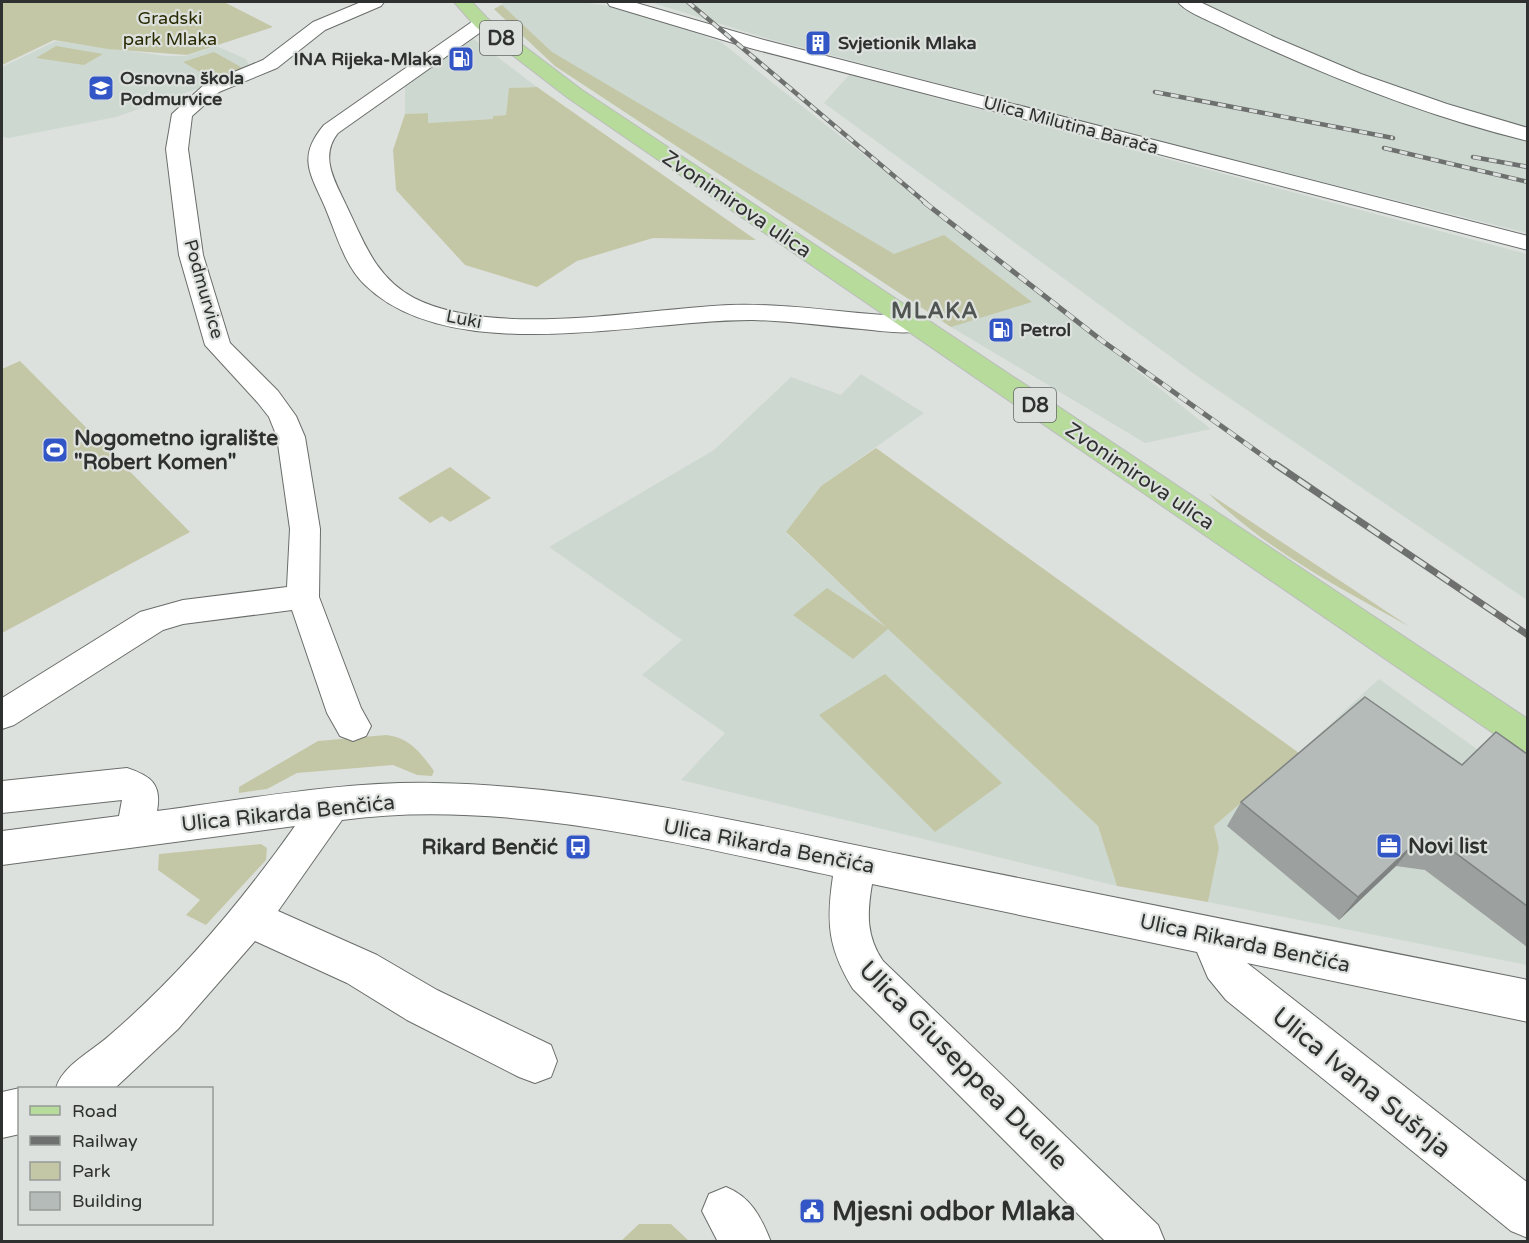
<svg xmlns="http://www.w3.org/2000/svg" width="1529" height="1243" font-family="'Varela Round',sans-serif">
	<rect width="100%" height="100%" fill="#dde1de"/>
	<g fill="#cdd8d0">
		<path d="M505,2H581L622,8L721,42L1211,429L1145,443L951,327L555,66L494,9Z"/>
		<path d="M650,2H1527V233L1139,136L769,39Z"/>
		<path d="M471,37L537,87L509,88L506,115L493,116V119L428,123V113L405,114V86L427,65Z"/>
		<path d="M56,41L166,56H186L216,46L246,59L251,70L116,117L9,138L2,137V67Z"/>
		<path d="M849,75L1527,254V600L1197,376L824,103Z"/>
		<path d="M861,374L924,413L821,486L786,533L1098,826L1117,886L681,780L725,733L642,675L682,640L549,547L714,450L791,377L841,395Z"/>
		<path d="M1379,679L1527,785V965L1208,902L1219,848L1214,826L1299,753Z"/>
	</g>
	<g fill="#c4c7a6">
		<path d="M2,2H224L273,27L187,55L108,49L54,40L2,65Z"/>
		<path d="M502,5L552,52L894,254L944,235L1032,302L951,327L555,66L494,9Z"/>
		<path d="M56,46L103,54L84,65L36,58Z"/>
		<path d="M214,52L248,71L217,82L183,62Z"/>
		<path d="M537,87L756,240L653,238L577,261L537,287L465,265L396,190L393,150L405,114L428,113V123L493,119V116L506,115L509,88Z"/>
		<path d="M20,361L190,532L2,633V369Z"/>
		<path d="M876,448L1299,753L1214,826L1219,848L1208,902L1117,886L1098,826L888,629L853,659L793,615L827,588L886,627L786,532L821,486Z"/>
		<path d="M450,467L491,498L450,522L442,516L430,523L398,498Z"/>
		<path d="M1208,493L1410,627C1339,588 1267,550 1208,493Z"/>
		<path d="M885,674L1002,783L935,832L819,715Z"/>
		<path d="M386,735C409,737 421,753 434,771L432,776L417,775L393,765L297,773L267,789L239,793V787L318,741Z"/>
		<path d="M261,844L267,848L266,860L206,925L186,915L200,900L158,870L159,854Z"/>
		<path d="M639,1224H671L689,1241H621Z"/>
	</g>
	<g fill="none" stroke-linecap="round" stroke-linejoin="round">
		<g stroke="#696d6a" stroke-width="2">
			<g id="minor">
				<path d="M361,2H384L381,6L325,30L277,68L219,92L192,116L188,149L203,255L230,343L278,391L296,416L305,437L320,529L319,597L361,708L371,726L366,736L353,741L340,736L327,713L292,610L183,624L163,630L14,725L2,729V698L140,612L183,600L287,587L290,529L277,437L269,417L258,403L205,345L179,255L166,149L172,114L205,84L263,60L313,22Z"/>
				<path d="M607,2H633L764,40L1528,236V250L750,48L610,6Z"/>
				<path d="M1178,2H1200L1276,38L1361,74L1447,104L1528,128V141C1425,116 1326,76 1230,31C1218,24 1186,13 1178,2Z"/>
				<path d="M482,18L488,19L491,23L488,27L338,133C319,157 335,181 346,205C364,242 375,277 414,298C495,339 640,309 730,305C792,303 854,315 916,317L925,320L929,325L925,330C905,335 882,331 862,329C825,326 789,321 753,320C643,319 451,370 364,284C344,264 336,233 325,207C310,173 297,157 324,125L476,19Z"/>
				<path d="M127,768C151,776 162,784 157,811C249,799 342,781 435,783C593,786 750,824 904,855C1112,897 1320,939 1528,980V1022L1247,963L1528,1183V1238L1511,1231L1226,1000L1208,978L1197,952L872,884C867,913 866,936 883,961L1158,1225L1165,1242H1106L853,989C828,948 826,923 833,876C679,843 500,798 342,820L278,911L377,955L437,990L551,1045L557,1061L551,1077L535,1083L519,1077L407,1020L347,983L255,941L178,1029L115,1088H56C63,1065 91,1052 110,1035C180,975 242,901 295,826L2,865V831L119,816L122,800L2,813V781Z"/>
				<path d="M20,1088V1134L2,1138V1092Z"/>
				<path d="M726,1187C751,1197 761,1217 771,1242H718L702,1211L709,1194Z"/>
			</g>
		</g>
		<g stroke="#bcbdbd" stroke-width="2">
			<path id="major" d="M454,2H472L488,19L582,90L1528,719V753L1515,748L568,98L476,27Z"/>
		</g>
		<use href="#minor" fill="#fff" fill-rule="evenodd"/>
		<use href="#major" fill="#b6db9a" fill-rule="evenodd"/>
		<g stroke="#6d706e" stroke-width="4.5">
			<g id="rail-far2">
				<path d="M688,2L926,203"/>
				<path d="M1155,92L1393,138"/>
				<path d="M1384,148L1528,182"/>
				<path d="M1473,157L1528,167"/>
			</g>
		</g>
		<g stroke="#6d706e" stroke-width="5">
			<path id="rail-far1" d="M924,202L1101,340L1277,466"/>
		</g>
		<g stroke="#6d706e" stroke-width="7">
			<path id="rail" d="M1275,464L1528,635"/>
		</g>
		<use href="#rail-far2" stroke="#dde1de" stroke-width="3" stroke-dasharray="8" stroke-linecap="butt"/>
		<use href="#rail-far1" stroke="#dde1de" stroke-width="4" stroke-dasharray="10" stroke-linecap="butt"/>
		<use href="#rail" stroke="#dde1de" stroke-width="4.5" stroke-dasharray="14" stroke-linecap="butt"/>
	</g>
	<path fill="#9ca19f" d="M1527,754V947L1425,870L1396,866L1339,920L1227,826L1241,802Z"/>
	<path fill="#7f8382" d="M1416,842L1396,866L1339,920L1358,897Z"/>
	<path fill="#b5bbb9" stroke="#7f8382" stroke-width="1.5" d="M1365,697L1462,765L1496,732L1527,754V906L1446,846L1416,842L1358,897L1241,802Z"/>
	<defs>
		<g id="building-square" transform="scale(1.35)"><rect x="-9" y="-9" width="18" height="18" rx="4" fill="#3356c7" stroke="#dde1de"/><path d="M-4-6H4V6H1V3H-1V6H-4ZM-2.5-4.3h1.7v1.8h-1.7ZM.8-4.3h1.7v1.8H.8ZM-2.5-1h1.7V.8h-1.7ZM.8-1h1.7V.8H.8Z" fill="#fff"/></g>
		<g id="fuel-square" transform="scale(1.35)"><rect x="-9" y="-9" width="18" height="18" rx="4" fill="#3356c7" stroke="#dde1de"/><path d="M-5.5-6h7V0h2V4h1.3V-2.5L3-4.5l.8-.8L6-3V5H2.5V1h-1V6h-7ZM-4.2-4.7v3.2H.2V-4.7Z" fill="#fff"/></g>
		<g id="school-square" transform="scale(1.35)"><rect x="-9" y="-9" width="18" height="18" rx="4" fill="#3356c7" stroke="#dde1de"/><path d="M0-5L7-2L0 1L-7-2ZM-4 1L0 2.5L4 1V4Q0 6-4 4Z" fill="#fff"/></g>
		<g id="stadium-square" transform="scale(1.35)"><rect x="-9" y="-9" width="18" height="18" rx="4" fill="#3356c7" stroke="#dde1de"/><path d="M0-5a6.5 5 0 1 0 0 10a6.5 5 0 1 0 0-10ZM-3.5-1.8h7v3.6h-7Z" fill="#fff"/></g>
		<g id="office-square" transform="scale(1.35)"><rect x="-9" y="-9" width="18" height="18" rx="4" fill="#3356c7" stroke="#dde1de"/><path d="M-6-3h4V-5.5h4V-3h4V5H-6ZM-1-4.5V-3h2v-1.5ZM-6 0V1H6V0Z" fill="#fff"/></g>
		<g id="bus-square" transform="scale(1.35)"><rect x="-9" y="-9" width="18" height="18" rx="4" fill="#3356c7" stroke="#dde1de"/><path d="M-5-6H5V4H4V6H2V4H-2V6H-4V4H-5ZM-3.5-4V0h7V-4ZM-3.5 1.2v1.5H-2V1.2ZM2 1.2v1.5H3.5V1.2Z" fill="#fff"/></g>
		<g id="civic-square" transform="scale(1.35)"><rect x="-9" y="-9" width="18" height="18" rx="4" fill="#3356c7" stroke="#dde1de"/><path d="M-.6-6.5H3V-4.5H.6V-3L4-1V1h2V6H-6V1h2V-1L-.6-3ZM-1.2 2.5V6h2.4V2.5Z" fill="#fff"/></g>
	</defs>
	<g fill-rule="evenodd">
		<use href="#building-square" x="818" y="43"/>
		<use href="#fuel-square" x="461" y="59"/>
		<use href="#school-square" x="101" y="88"/>
		<use href="#fuel-square" x="1001" y="330"/>
		<use href="#stadium-square" x="55" y="450"/>
		<use href="#office-square" x="1389" y="846"/>
		<use href="#bus-square" x="578" y="847"/>
		<use href="#civic-square" x="812" y="1211"/>
	</g>
	<g text-anchor="middle" stroke-width="4.5" stroke-linejoin="round" paint-order="stroke">
		<g font-size="18" fill="#2a2b03" stroke="#dde1de">
			<text x="170" y="24">Gradski<tspan x="170" dy="21">park Mlaka</tspan></text>
		</g>
		<g font-size="18" font-weight="bold" fill="#2f3130" stroke="#dde1de" text-anchor="start">
			<text x="838" y="49">Svjetionik Mlaka</text>
			<text x="442" y="65" text-anchor="end">INA Rijeka-Mlaka</text>
			<text x="120" y="84">Osnovna škola<tspan x="120" dy="21">Podmurvice</tspan></text>
			<text x="1020" y="336">Petrol</text>
		</g>
		<g font-size="18" fill="#2f3130" stroke="#dde1de">
			<text transform="translate(1071 125) rotate(15)" y="6">Ulica Milutina Barača</text>
			<text transform="translate(204 289) rotate(74)" y="6">Podmurvice</text>
			<text transform="translate(464 319) rotate(11)" y="6">Luki</text>
		</g>
		<g fill="#dde1de" stroke="#636664" stroke-width="1.5">
			<rect x="480" y="21" width="42" height="34" rx="4.5"/>
			<rect x="1014" y="388" width="42" height="34" rx="4.5"/>
		</g>
		<g font-size="20" font-weight="bold" fill="#2f3130">
			<text x="501" y="45">D8</text>
			<text x="1035" y="412">D8</text>
		</g>
		<g font-size="21" fill="#2f3130" stroke="#dde1de">
			<text transform="translate(737 204) rotate(34)" y="7">Zvonimirova ulica</text>
			<text transform="translate(1140 476) rotate(34)" y="7">Zvonimirova ulica</text>
			<text transform="translate(288 813) rotate(-6)" y="7">Ulica Rikarda Benčića</text>
			<text transform="translate(769 846) rotate(11)" y="7">Ulica Rikarda Benčića</text>
			<text transform="translate(1245 943) rotate(12)" y="7">Ulica Rikarda Benčića</text>
		</g>
		<g font-size="21" font-weight="bold" fill="#2f3130" stroke="#dde1de" text-anchor="start">
			<text x="74" y="445">Nogometno igralište<tspan x="74" dy="24">"Robert Komen"</tspan></text>
			<text x="1408" y="853">Novi list</text>
			<text x="558" y="854" text-anchor="end">Rikard Benčić</text>
		</g>
		<g font-size="22" font-weight="bold" letter-spacing="1.5" fill="#515552" stroke="#dde1de">
			<text x="935" y="318">MLAKA</text>
		</g>
		<g font-size="26" fill="#2f3130" stroke="#dde1de">
			<text transform="translate(964 1065) rotate(45)" y="9">Ulica Giuseppea Duelle</text>
			<text transform="translate(1362 1082) rotate(39)" y="9">Ulica Ivana Sušnja</text>
		</g>
		<g font-size="26" font-weight="bold" fill="#2f3130" stroke="#dde1de" text-anchor="start">
			<text x="832" y="1220">Mjesni odbor Mlaka</text>
		</g>
	</g>
	<rect width="1529" height="1243" fill="none" stroke="#2f3130" stroke-width="6"/>
	<rect x="18" y="1087" width="195" height="138" fill="#dde1de" stroke="#979b98" stroke-width="1.5"/>
	<rect x="30" y="1106" width="30" height="9" fill="#b6db9a" stroke="#979b98" stroke-width="1.5"/>
	<text x="72" y="1117" font-size="18" fill="#2f3130">Road</text>
	<rect x="30" y="1136" width="30" height="9" fill="#6d706e" stroke="#979b98" stroke-width="1.5"/>
	<text x="72" y="1147" font-size="18" fill="#2f3130">Railway</text>
	<rect x="30" y="1162" width="30" height="18" fill="#c4c7a6" stroke="#979b98" stroke-width="1.5"/>
	<text x="72" y="1177" font-size="18" fill="#2f3130">Park</text>
	<rect x="30" y="1192" width="30" height="18" fill="#b5bbb9" stroke="#979b98" stroke-width="1.5"/>
	<text x="72" y="1207" font-size="18" fill="#2f3130">Building</text>
</svg>
